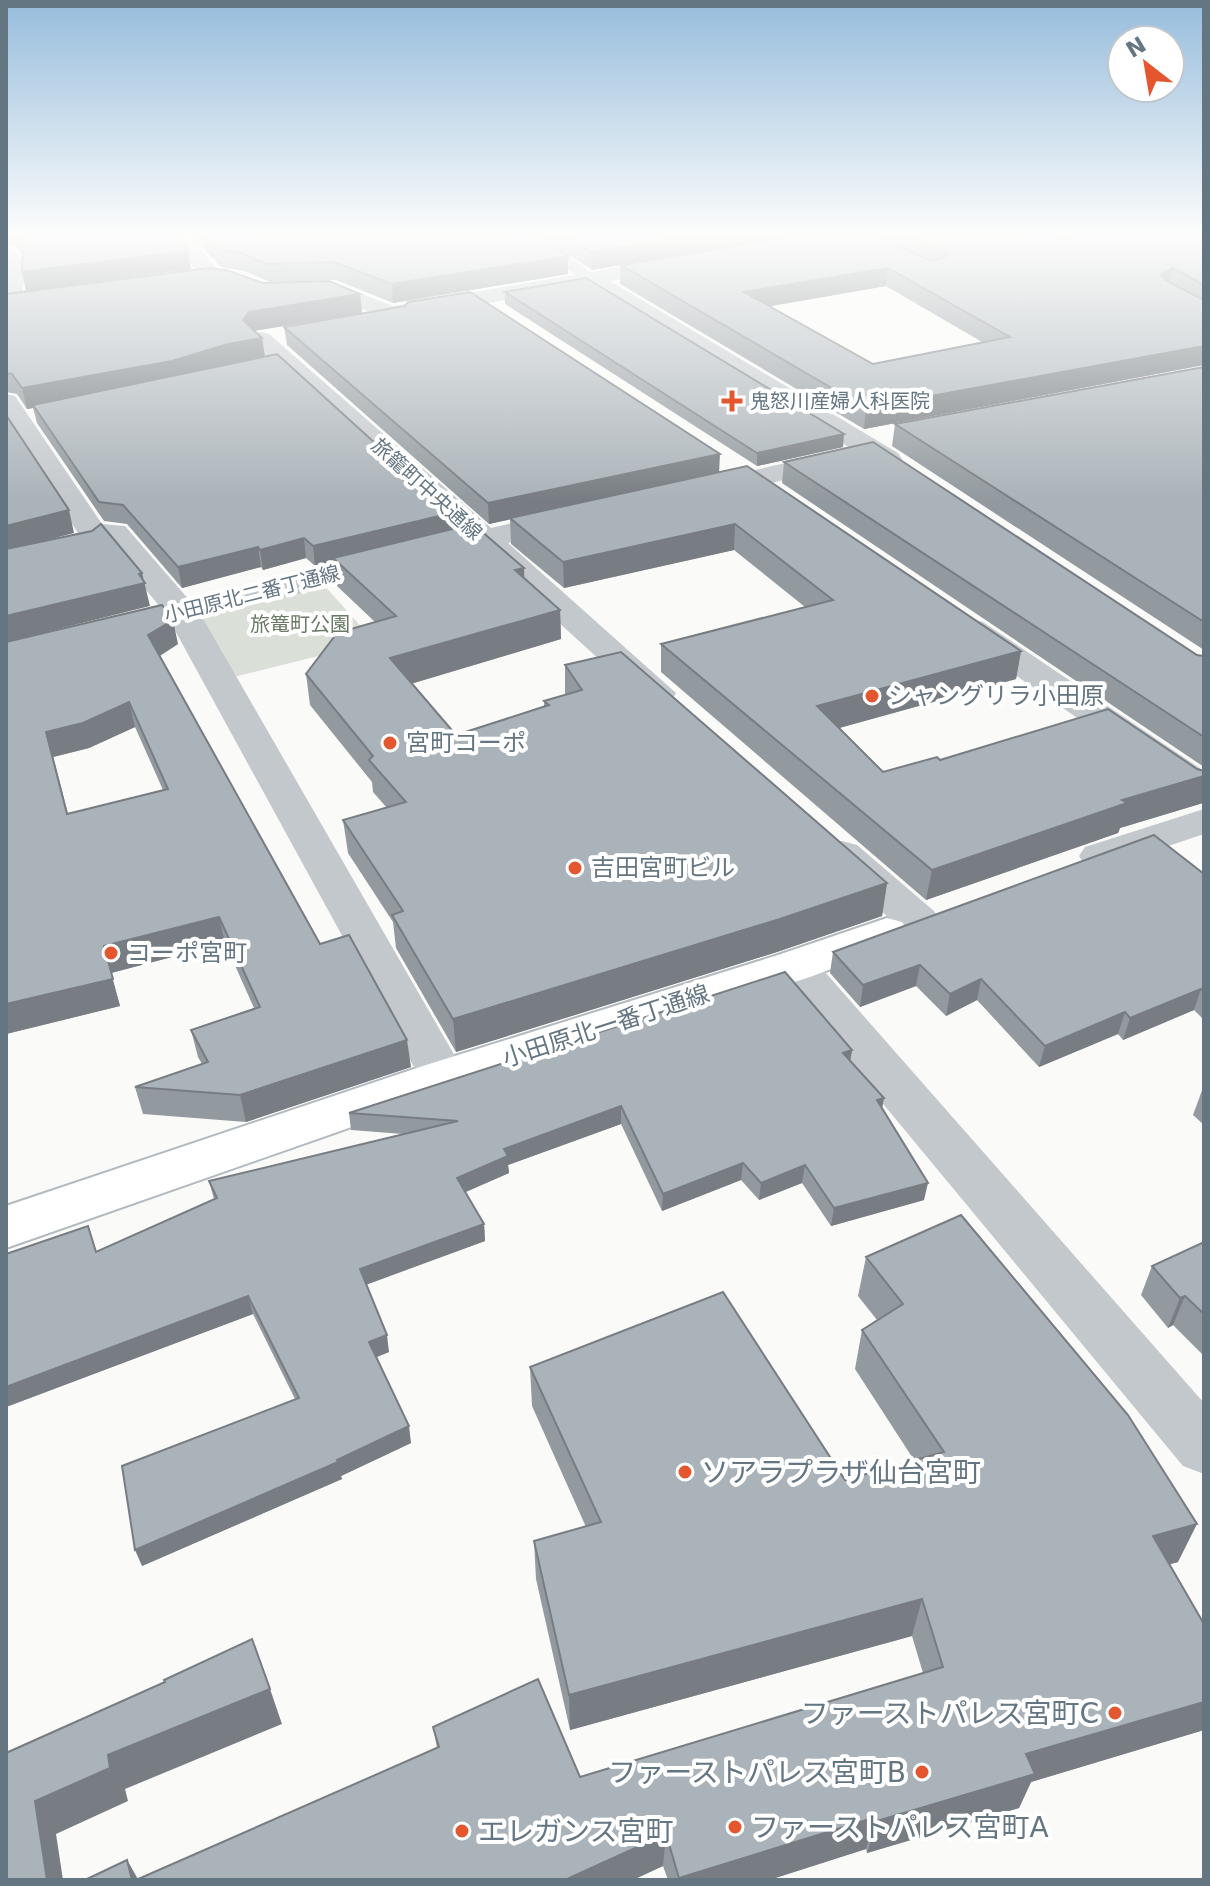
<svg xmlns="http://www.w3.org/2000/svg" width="1210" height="1886" font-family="'DejaVu Sans','Noto Sans JP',sans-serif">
	<rect width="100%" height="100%" fill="#fafaf8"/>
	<path fill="#dadfd7" d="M322,583L375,642L230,678L190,616Z"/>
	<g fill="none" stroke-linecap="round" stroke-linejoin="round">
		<g stroke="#b3babf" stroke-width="4">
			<path id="secondary" d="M887,918L902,922L909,932L902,942L810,977L460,1089L6,1248V1206L426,1065L778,955Z"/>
		</g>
		<path fill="#c3c8cc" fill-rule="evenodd" d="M497,236C534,235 570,251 596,278L584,281L542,251Z"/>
		<g fill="#c3c8cc" fill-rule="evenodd">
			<path d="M174,236H190L223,276L220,281H204L172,239Z"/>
			<path d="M6,246L13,248L25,265L22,302L19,307L6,308Z"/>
			<path d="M678,257L686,258L689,263L686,268L610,281L898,453L902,459L898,465L888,467L878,465L586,286L391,320L332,297L304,298L293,291L304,284L335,283L393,306Z"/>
			<path d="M261,332L269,334L491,528L567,510L578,513L582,519L578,525L508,543L676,693L671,701L658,704L645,701L479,550L202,617L467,1077L460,1089L443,1094L426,1089L172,625L6,665V645L161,608L106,542L97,551L6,572V554L75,537L78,533L6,422V394L15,396L102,524L125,526L190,601L463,535L253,344L249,339L253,334Z"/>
			<path d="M841,451L851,453L855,459L851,465L705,498L695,495L691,489L695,483Z"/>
			<path d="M971,619L983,622L1204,771V800L1190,796L959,636L954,629L959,622Z"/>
			<path d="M1204,809V834L1100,869L1085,865L1079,856L1085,847Z"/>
			<path d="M842,841L857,845L934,911L941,921L934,931L919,935L904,931L827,863L821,854L827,845Z"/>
			<path d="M794,951L810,955L1204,1403V1474L1183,1466L778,977L772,966L778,955Z"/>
		</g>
		<use href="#secondary" fill="#fff" fill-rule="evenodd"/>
	</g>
	<g fill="#929a9f" fill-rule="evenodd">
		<path d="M6,236H177L188,251L191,269L26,291L22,272L23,256L15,246L6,244Z"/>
		<path d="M192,236H1204V365L864,429L620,284L621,265L756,242L592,270L551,243L568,274L393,303L336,280L270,282L244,271L221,267ZM886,286L982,342L873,364L769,306Z"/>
		<path d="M263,283L360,294L362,313L254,331L262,338L265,356L452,513L454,529L525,578L560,610L561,639L411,684L456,735L544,706V701L565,695V665L887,883L882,916L777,952L456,1052L396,948L393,922L348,853L343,820L387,808L373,792L372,782L310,705L306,674L375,622L337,586L334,562L315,566L306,558L263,570L261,567L182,588L127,524L104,521L37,423L33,408L27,409L17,394L6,392V294Z"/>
		<path d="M505,292L843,447L757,466L505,304Z"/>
		<path d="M284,327L720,472L1021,651L1016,679L839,728L883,772L940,760L1197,769L1203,803L1120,828L1118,833L926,900L661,672V644L805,607L734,550L564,588L511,544L510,519L489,524L287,345Z"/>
		<path d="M1204,367V650L892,446L895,424Z"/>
		<path d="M784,462L1197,655L1204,656V767L782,483Z"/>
		<path d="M6,642L178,644L160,656L320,944L411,1067L246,1122L143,1114L135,1087L202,1064L198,1057L191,1030L254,1008L225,943L111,973L120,1006L6,1034ZM135,727L163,790L68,814L53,757L89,748Z"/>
		<path d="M1204,874V1020L1194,1010L1123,1040L1118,1034L1039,1067L977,1000L946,1016L916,986L860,1007L830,973L833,952Z"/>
		<path d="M852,1050L850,1061L882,1110L924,1200L831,1226L802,1183L759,1200L741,1180L662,1211L621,1124L508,1165L509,1173L465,1192L484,1224L485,1241L366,1284L389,1352L376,1357L411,1443L341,1476L342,1479L142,1566L295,1399L253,1314L6,1407V1254L96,1252L214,1199L209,1181L403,1134L351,1130L349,1113Z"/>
		<path d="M1204,1085V1125L1193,1115Z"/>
		<path d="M1204,1242V1356L1173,1325L1168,1328L1141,1295L1152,1266Z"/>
		<path d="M866,1257L1178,1562L1170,1564L1204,1624V1730L1031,1782L1019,1808L867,1853L866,1849L769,1880H668L663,1866L632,1880H85L127,1860L138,1879L437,1748L433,1727L580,1777L923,1673L912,1636L570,1730L536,1579L534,1541L586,1527L532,1406L530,1367L845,1480L914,1460L855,1369L862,1330L877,1320L858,1296Z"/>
	</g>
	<g fill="#777d82">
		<path d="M690,236H794L592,270L591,252Z"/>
		<path d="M188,251L191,269L26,291L22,272Z"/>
		<path d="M568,256V274L393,303L392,284Z"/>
		<path d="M888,268L886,286L743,311L744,292Z"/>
		<path d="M1173,268L1168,286L1161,274Z"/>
		<path d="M360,294L362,313L252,331L243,320L249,312Z"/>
		<path d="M262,338L265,358L33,405V408L27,409L22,388Z"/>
		<path d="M1204,346V365L864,429L866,408Z"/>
		<path d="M844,434L843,447L757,466V453Z"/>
		<path d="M720,454L719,474L489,524L488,503Z"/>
		<path d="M69,510L74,533L6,551V526Z"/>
		<path d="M452,513L454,532L333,558L334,562L315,566L313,546Z"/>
		<path d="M735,524L734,550L564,588L563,562Z"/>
		<path d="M304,538L306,558L263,570L260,550Z"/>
		<path d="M258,547L261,567L182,588L178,567Z"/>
		<path d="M524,568L525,597L515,570Z"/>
		<path d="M142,573L150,606L6,642V616Z"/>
		<path d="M560,610L561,639L393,689L390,658Z"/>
		<path d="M173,620L178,644L154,659L148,635Z"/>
		<path d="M1021,651L1016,679L814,735L817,706Z"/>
		<path d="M129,702L135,727L89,748L53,757L75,840L46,732Z"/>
		<path d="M1204,776L1203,803L1120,828L1118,833L926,900L932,870L1122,800Z"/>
		<path d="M887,883L882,916L777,952L456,1052L453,1019Z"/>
		<path d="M219,917L225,943L111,973L120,1006L6,1034V1004L104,946Z"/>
		<path d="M920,965L916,986L860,1007L863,985Z"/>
		<path d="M981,979L977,1000L946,1016L950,994Z"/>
		<path d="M1201,989L1194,1010L1123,1040L1130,1018Z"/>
		<path d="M1125,1012L1118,1034L1039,1067L1045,1046Z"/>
		<path d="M407,1040L411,1067L246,1122L240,1095Z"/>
		<path d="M852,1050L849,1067L843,1053Z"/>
		<path d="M884,1098L881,1115L877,1100Z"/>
		<path d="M621,1106V1124L508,1165L509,1173L459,1195L457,1178L504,1149Z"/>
		<path d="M743,1163L741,1180L662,1211L663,1194Z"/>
		<path d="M805,1165L802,1183L759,1200L761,1183Z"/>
		<path d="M928,1183L924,1200L831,1226L834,1208Z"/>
		<path d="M484,1224L485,1241L363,1286L360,1269Z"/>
		<path d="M248,1296L253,1314L6,1407V1387Z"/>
		<path d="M1185,1296L1173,1325L1168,1328L1180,1298Z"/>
		<path d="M387,1335L389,1352L372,1359L369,1342Z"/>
		<path d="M409,1426L411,1443L341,1476L342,1479L142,1566L135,1550Z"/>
		<path d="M1197,1524L1178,1562L1136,1574L1153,1536Z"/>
		<path d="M922,1599L912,1636L570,1730L569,1695Z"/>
		<path d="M270,1689L282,1724L125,1789L128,1801L56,1834L63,1880H47L35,1801L108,1755Z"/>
		<path d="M1204,1702V1730L1031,1782L1019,1808L867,1853L877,1821L1026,1754Z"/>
		<path d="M876,1817L866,1849L769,1880H679V1878Z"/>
		<path d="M666,1834L663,1866L633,1880H565Z"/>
		<path d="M127,1860L138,1880H132Z"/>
	</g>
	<g fill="#aab3b9" stroke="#777d82" stroke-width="2" fill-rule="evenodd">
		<path d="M16,236H177L188,251L22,272L23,245Z"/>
		<path d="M205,236H539L568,256L392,284L334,262L267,264L241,253L218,249Z"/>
		<path d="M566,236H690L591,252Z"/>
		<path d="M794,236H874L931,261L947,256L946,252L907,236H1052L1061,240L1075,237L1076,236H1204V285L1173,268L1161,274L1165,280L1204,300V346L866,408L621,265ZM888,268L1010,337L873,364L744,292Z"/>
		<path d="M209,268L226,270L263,283L329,281L360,294L249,312L243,320L262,338L228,344L172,361L22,388L12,374L6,373V294Z"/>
		<path d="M586,278L844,434L757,453L505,292Z"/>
		<path d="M470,292L720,454L488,503L284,327L405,306L408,302Z"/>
		<path d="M277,354L452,513L313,546L304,538L260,550L258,547L178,567L123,505L99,502L33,405Z"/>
		<path d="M1204,367V622L895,424Z"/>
		<path d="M6,415L69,510L6,526Z"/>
		<path d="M873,442L1197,655L1204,656V737L784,462Z"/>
		<path d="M747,466L1021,651L817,706L883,772L937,757L940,760L1108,709L1197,769L1204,771V776L1122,800L1127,803L932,870L661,644L833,600L735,524L563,562L510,518Z"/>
		<path d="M101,524L142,573L139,574L145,583L6,616V549L92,531Z"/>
		<path d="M473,524L524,568L515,570L560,610L390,658L456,735L549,705L544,701L582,690L565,665L621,652L887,883L780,919L453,1019L392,915L403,911L343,820L406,802L369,760L373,756L306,674L337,633L396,616L333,558Z"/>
		<path d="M162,605L173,620L148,635L320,944L349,935L407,1040L240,1095L135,1087L208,1062L191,1030L260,1007L219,917L104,946L113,979L6,1004V642ZM129,702L168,789L67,814L46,732L83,723Z"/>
		<path d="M1154,835L1204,874V992L1201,989L1130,1018L1125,1012L1045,1046L981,979L950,994L920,965L863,985L833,952Z"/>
		<path d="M785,972L852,1050L843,1053L884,1098L877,1100L928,1183L834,1208L805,1165L761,1183L743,1163L663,1194L621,1106L504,1149L508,1156L457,1178L484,1224L360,1269L387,1335L369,1342L409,1426L337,1460L338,1462L135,1550L122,1466L299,1398L248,1296L6,1387V1254L88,1226L96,1252L217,1198L209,1181L458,1121L349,1113Z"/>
		<path d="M961,1215L1128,1415L1197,1524L1153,1536L1204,1624V1702L1026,1754L1035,1774L877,1821L876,1817L679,1878L666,1834L565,1880H136L439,1747L433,1727L538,1679L580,1777L943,1667L922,1599L569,1695L534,1541L601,1522L530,1367L723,1292L845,1480L944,1452L862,1330L903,1304L866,1257Z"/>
		<path d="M1204,1242V1314L1185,1296L1180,1298L1152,1266Z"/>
		<path d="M252,1639L270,1689L108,1755L110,1768L35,1801L47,1880H6V1753L165,1682L164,1680Z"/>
		<path d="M127,1860L132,1880H85Z"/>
	</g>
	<linearGradient id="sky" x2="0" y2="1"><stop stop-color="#96bcdc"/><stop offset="0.47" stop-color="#fdfdfc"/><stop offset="1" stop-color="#fdfdfc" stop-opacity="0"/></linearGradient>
	<rect width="1210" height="500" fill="url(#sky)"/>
	<g fill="#e4572e" stroke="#fff" stroke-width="3">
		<path d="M728 389h8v8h8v8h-8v8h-8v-8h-8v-8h8z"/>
		<circle cx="872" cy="696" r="8"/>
		<circle cx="390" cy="743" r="8"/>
		<circle cx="575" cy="868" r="8"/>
		<circle cx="111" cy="953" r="8"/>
		<circle cx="685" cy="1472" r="8"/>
		<circle cx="1115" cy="1713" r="8"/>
		<circle cx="922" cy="1772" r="8"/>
		<circle cx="735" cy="1827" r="8"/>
		<circle cx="462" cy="1831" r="8"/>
	</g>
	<g text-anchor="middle" stroke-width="8" stroke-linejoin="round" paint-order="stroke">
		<g font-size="20" fill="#657683" stroke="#fff" text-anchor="start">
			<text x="750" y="408">鬼怒川産婦人科医院</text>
		</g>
		<g font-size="20" fill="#657683" stroke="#fff">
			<text transform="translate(427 489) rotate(42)" y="7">旅籠町中央通線</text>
			<text transform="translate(252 594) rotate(-14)" y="7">小田原北二番丁通線</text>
		</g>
		<g font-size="20" fill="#687a64" stroke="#fff">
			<text x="300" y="631">旅篭町公園</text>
		</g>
		<g font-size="24" fill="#657683" stroke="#fff" text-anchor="start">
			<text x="888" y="704">シャングリラ小田原</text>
			<text x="406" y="751">宮町コーポ</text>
			<text x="591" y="876">吉田宮町ビル</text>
			<text x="127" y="961">コーポ宮町</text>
		</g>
		<g font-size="24" fill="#657683" stroke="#fff">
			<text transform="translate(606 1026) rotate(-18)" y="8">小田原北一番丁通線</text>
		</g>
		<g font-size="28" fill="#657683" stroke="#fff" text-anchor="start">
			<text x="701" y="1482">ソアラプラザ仙台宮町</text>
			<text x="1099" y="1723" text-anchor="end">ファーストパレス宮町C</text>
			<text x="906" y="1782" text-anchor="end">ファーストパレス宮町B</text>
			<text x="751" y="1837">ファーストパレス宮町A</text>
			<text x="478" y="1841">エレガンス宮町</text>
		</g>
	</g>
	<rect width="1210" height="1886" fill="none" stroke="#657683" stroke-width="16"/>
	<g transform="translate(1146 64) rotate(329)"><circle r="38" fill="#ffffff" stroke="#c1c8cd" stroke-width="2"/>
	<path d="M0-6L14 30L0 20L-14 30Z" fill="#e4572e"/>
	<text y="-12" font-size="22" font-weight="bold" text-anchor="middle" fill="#657683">N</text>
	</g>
</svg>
